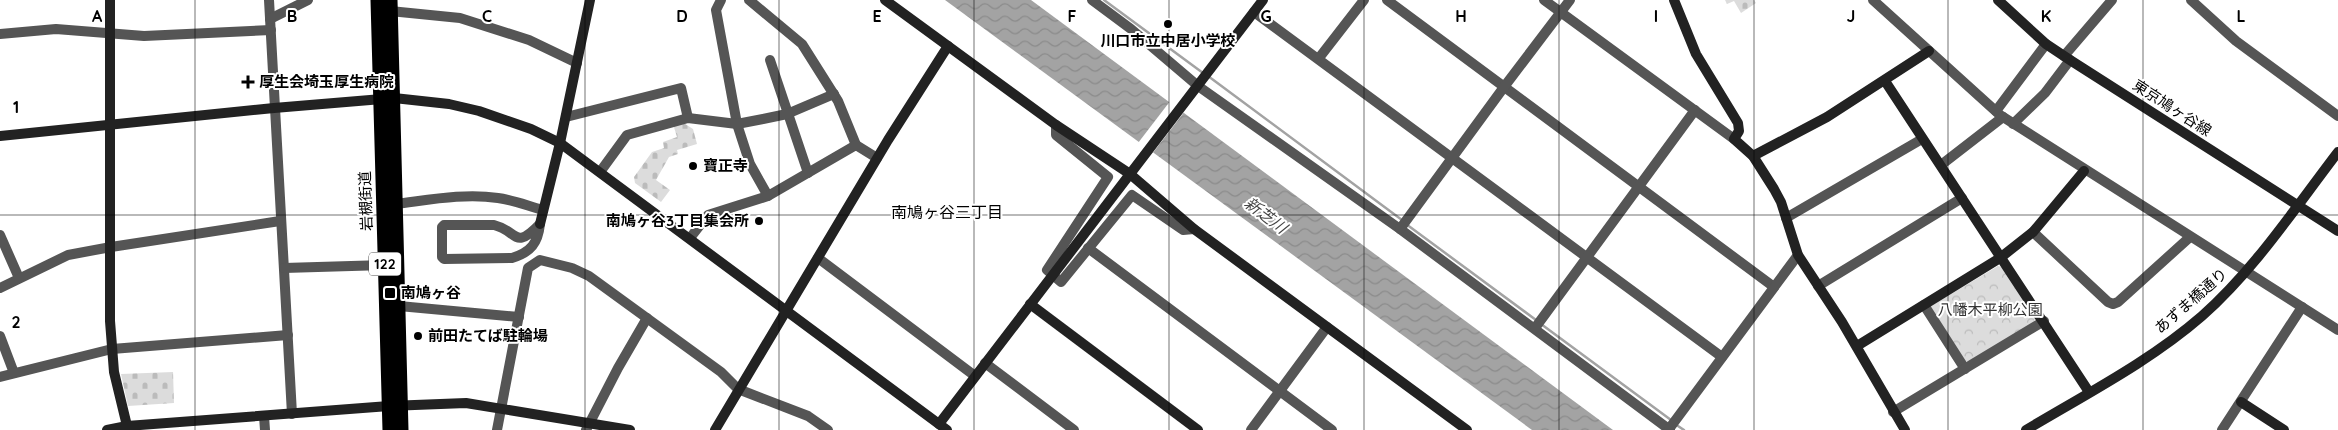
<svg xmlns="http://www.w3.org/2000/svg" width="2338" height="430" font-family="Quicksand,'Noto Sans JP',sans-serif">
	<defs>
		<pattern id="cemetery-stones" width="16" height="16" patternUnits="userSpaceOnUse" patternTransform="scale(1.25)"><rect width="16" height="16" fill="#dcdcdc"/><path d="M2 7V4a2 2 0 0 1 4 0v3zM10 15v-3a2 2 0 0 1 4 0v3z" fill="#bbb"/></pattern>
		<pattern id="park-crowns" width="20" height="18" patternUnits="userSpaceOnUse" patternTransform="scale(1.25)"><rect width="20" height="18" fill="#dcdcdc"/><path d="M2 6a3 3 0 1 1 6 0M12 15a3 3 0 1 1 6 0" fill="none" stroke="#bbb"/></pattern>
		<pattern id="water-waves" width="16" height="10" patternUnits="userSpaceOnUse" patternTransform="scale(1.25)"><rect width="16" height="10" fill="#a3a3a3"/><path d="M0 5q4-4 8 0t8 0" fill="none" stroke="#8b8b8b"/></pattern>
	</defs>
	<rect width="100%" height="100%" fill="#fff"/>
	<g fill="url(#cemetery-stones)">
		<path d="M1725,0H1754L1756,3L1741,13L1734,1L1727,4Z"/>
		<path d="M682,122L693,129L697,144L677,150L678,154L669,157L656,180L670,190L661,202L635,183L634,177L652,152L664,148L663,142L677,137L673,124Z"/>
		<path d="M173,372L174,403L128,406L121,374Z"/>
	</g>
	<path fill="url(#park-crowns)" d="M1998,266L2002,267L2035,318L2034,322L1969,362L1965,361L1930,309L1931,306Z"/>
	<path fill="url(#water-waves)" d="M945,0H1031L1613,430H1532Z"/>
	<path fill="#fff" d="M1171,100L1185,111L1152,154L1138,143Z"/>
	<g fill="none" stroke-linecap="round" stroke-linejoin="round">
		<g stroke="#a3a3a3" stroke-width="2.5">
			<path d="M1104,0L1203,73"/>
			<path d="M1208,76L1402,220"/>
			<path d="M1406,224L1536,320"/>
			<path d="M1541,324L1671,420"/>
			<path d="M1675,424L1684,430"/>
		</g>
		<g stroke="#555" stroke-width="10">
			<path d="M269,0L292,414"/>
			<path d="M721,0L716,10L737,124L750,164L768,196"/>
			<path d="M749,0L802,44L838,101L856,145"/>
			<path d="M1092,0L1131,29L1198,86L1400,229L1670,430"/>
			<path d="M1387,0L1774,287"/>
			<path d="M1544,0L1734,139"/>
			<path d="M1873,0L2000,115L2338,330"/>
			<path d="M2191,0L2236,41L2338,116"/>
			<path d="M390,11L460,18L529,40L577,63"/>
			<path d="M1254,12L1722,357"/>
			<path d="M270,19L308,0"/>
			<path d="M0,34L56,29L144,36L271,30"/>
			<path d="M2064,56L2112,0"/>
			<path d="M1319,58L1364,0"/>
			<path d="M770,60L808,173"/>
			<path d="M1996,111L2046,44"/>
			<path d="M566,117L681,88L688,118"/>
			<path d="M2013,124L2045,93L2070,60"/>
			<path d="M1056,125V135L1108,177L1047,270L1061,282L1132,195L1183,230L1194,229"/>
			<path d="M1941,165L2003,117"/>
			<path d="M600,172L627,135L688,118L737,124L763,119L787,114L834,94"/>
			<path d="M396,204C429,200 464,193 498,198C513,200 528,206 543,210"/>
			<path d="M1786,218L1922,139"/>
			<path d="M540,224C538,243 531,252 512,258L444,259L442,257V227L444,225H494C518,231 514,251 540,224Z"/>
			<path d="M1400,229L1504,87L1570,0"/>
			<path d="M2033,232L2108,302L2113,304L2118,302L2190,237"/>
			<path d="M0,235L19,278"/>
			<path d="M690,238L708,215L768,196L856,145L877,158"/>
			<path d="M1088,248L1332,430"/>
			<path d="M818,258L975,376"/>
			<path d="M284,268L385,265"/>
			<path d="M1818,286L1962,198"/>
			<path d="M0,288L68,255L111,247L280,221"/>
			<path d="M1924,305L1965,369"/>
			<path d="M399,306L519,317"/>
			<path d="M1535,328L1695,110"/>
			<path d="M0,336L14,373"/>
			<path d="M985,363L1074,430"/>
			<path d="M0,377L112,349L288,335"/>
			<path d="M1893,412L2044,321"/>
			<path d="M264,416L265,430"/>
			<path d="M1669,429L1798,255"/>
			<path d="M497,430L528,268L540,260L572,268L589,276L721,372L738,389L808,416L828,430"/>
			<path d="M586,430L618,368L647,318"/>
			<path d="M1251,430L1327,327"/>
			<path d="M2222,430L2302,307"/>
		</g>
		<g stroke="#222" stroke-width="10">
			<path d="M110,0V321L114,372L128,430"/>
			<path d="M885,0L1056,125L1130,174L1194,229L1467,430"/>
			<path d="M1674,0L1696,54L1738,123L1739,131L1734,139L1753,156L1774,189L1781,202L1798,255L1842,322L1905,430"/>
			<path d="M1998,0L2046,44L2070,60L2338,231"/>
			<path d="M1885,81L2089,392"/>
			<path d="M0,136L274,108L394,98L449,104L479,111L531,129L560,143L947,430"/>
			<path d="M1753,156L1827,117L1929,51"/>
			<path d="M540,224L560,143L590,0"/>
			<path d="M1030,304L1198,430"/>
			<path d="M1857,346L2000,258L2033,232L2084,171"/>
			<path d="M2241,402L2284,430"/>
			<path d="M939,424L1263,0"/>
			<path d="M107,430L127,426L389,406L466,403L630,430"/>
			<path d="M715,430L888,140L948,46"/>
			<path d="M2026,430C2086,394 2149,362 2202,316C2255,269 2295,208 2338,152"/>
		</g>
		<g stroke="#000" stroke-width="15">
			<path d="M378,0L390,430"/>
			<path d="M390,0L401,430"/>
		</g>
	</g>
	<path fill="none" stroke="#000" stroke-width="1" stroke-opacity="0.55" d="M195,0V430M390,0V430M585,0V430M779,0V430M974,0V430M1169,0V430M1364,0V430M1559,0V430M1754,0V430M1948,0V430M2143,0V430M0,215H2338"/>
	<g fill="#000" stroke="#fff" stroke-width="2">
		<circle cx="1168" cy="24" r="5"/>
		<path d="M245.5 74.5h5v5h5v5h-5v5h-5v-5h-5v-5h5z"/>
		<circle cx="693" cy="166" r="5"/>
		<circle cx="759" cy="221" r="5"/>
		<rect x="384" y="287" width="12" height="12" rx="2.5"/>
		<circle cx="418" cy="336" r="5"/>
	</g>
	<g text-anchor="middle" stroke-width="4" stroke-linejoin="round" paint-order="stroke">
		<rect fill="#fff" stroke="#4c4c4c" stroke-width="1" x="369" y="252.5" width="32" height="23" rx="4"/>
		<g font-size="14" font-weight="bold" fill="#000">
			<text x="385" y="269">122</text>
		</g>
		<g font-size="15" font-weight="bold" fill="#000" stroke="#fff" text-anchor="start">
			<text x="1168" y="46" text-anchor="middle">川口市立中居小学校</text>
			<text x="259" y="87">厚生会埼玉厚生病院</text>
			<text x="703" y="171">寶正寺</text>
			<text x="749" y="226" text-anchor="end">南鳩ヶ谷3丁目集会所</text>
			<text x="401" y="298">南鳩ヶ谷</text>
			<text x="428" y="341">前田たてば駐輪場</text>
		</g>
		<g font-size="15" fill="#000" stroke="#fff">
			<text transform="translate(2172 108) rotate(33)" y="5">東京鳩ヶ谷線</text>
			<text transform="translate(366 201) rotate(-92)" y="5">岩槻街道</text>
			<text transform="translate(2191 301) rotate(-41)" y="5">あずま橋通り</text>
		</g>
		<g font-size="15" fill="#333" stroke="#fff">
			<text x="1990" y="315">八幡木平柳公園</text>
		</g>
		<g font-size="16" fill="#000" stroke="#fff">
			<text x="947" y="218">南鳩ヶ谷三丁目</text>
		</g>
		<g font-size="16" font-style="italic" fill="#444" stroke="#fff">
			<text transform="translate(1266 215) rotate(37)" y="6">新芝川</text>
		</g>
	</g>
	<g font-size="16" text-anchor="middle" font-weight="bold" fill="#000" stroke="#fff" stroke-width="4" stroke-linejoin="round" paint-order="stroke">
		<text x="97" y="22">A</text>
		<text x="292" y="22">B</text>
		<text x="487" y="22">C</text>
		<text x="682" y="22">D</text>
		<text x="877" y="22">E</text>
		<text x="1072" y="22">F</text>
		<text x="1266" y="22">G</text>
		<text x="1461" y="22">H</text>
		<text x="1656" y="22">I</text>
		<text x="1851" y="22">J</text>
		<text x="2046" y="22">K</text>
		<text x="2241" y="22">L</text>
		<text x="16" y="113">1</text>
		<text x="16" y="328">2</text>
	</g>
</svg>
